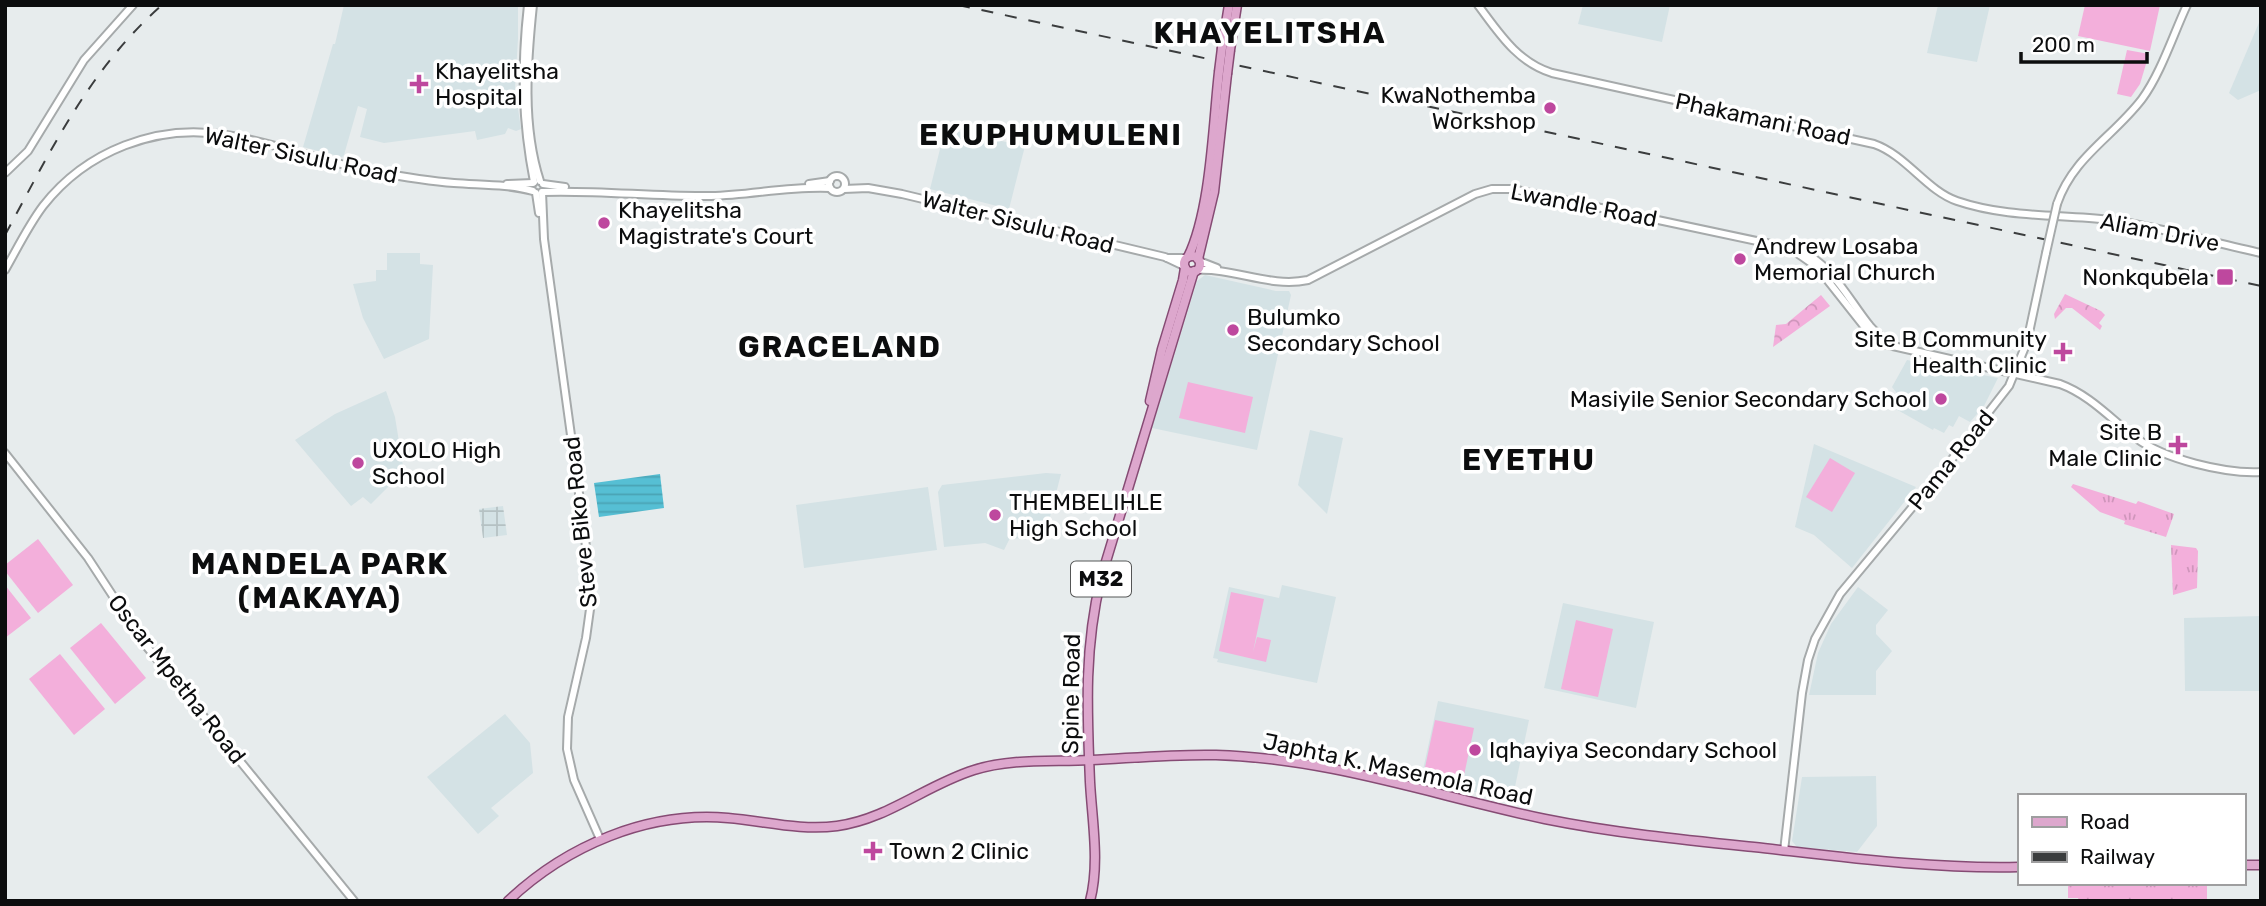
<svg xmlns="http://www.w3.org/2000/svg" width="2266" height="906" font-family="Rubik,sans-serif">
	<defs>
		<pattern id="industrial-grid" width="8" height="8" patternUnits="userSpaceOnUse" patternTransform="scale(1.75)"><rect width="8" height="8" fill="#d4e2e5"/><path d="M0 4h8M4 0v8" fill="none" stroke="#b5c1c3"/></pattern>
		<pattern id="grass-tufts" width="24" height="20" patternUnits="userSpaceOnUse" patternTransform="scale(1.75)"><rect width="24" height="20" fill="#f3afdb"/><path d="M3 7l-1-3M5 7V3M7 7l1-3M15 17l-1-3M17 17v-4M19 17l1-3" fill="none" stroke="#cf95bb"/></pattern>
		<pattern id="park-crowns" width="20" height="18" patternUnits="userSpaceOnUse" patternTransform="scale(1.75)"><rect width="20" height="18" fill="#f3afdb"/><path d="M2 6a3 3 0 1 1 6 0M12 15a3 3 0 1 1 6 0" fill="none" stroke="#cf95bb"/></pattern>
		<pattern id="water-rules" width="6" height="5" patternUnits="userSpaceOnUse" patternTransform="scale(1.75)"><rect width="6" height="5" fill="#56bfd4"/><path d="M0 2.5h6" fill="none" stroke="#4aa3b5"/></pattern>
	</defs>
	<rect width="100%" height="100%" fill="#e7eced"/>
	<g fill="#d4e2e5">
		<path d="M344,5H518V39L515,88L521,129L516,131L508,128L505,134L477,140L475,131L384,143L360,137L367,109L358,106L344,155L342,157L303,147L333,44H335Z"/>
		<path d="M1583,5H1670L1662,42L1578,24Z"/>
		<path d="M1938,5H1990L1977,62L1927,53Z"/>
		<path d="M2261,18V90L2238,100L2229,93Z"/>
		<path d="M945,129L1025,146L1009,209L930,189Z"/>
		<path d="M387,253H420V264L433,265L429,339L384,359L363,318L353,284L376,281V270H387Z"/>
		<path d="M1205,275L1276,291H1289L1291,295L1257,450L1152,428L1197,281Z"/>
		<path d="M1907,360L1998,378L1984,406L1970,422L1959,416L1953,427L1949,425L1944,433L1934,428L1933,430L1894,408L1896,392L1892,387Z"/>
		<path d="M386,391L395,417L406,485L388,487L371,504L363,497L351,506L295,440L335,414Z"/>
		<path d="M1310,430L1343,438L1327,514L1298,485Z"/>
		<path d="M1814,444L1916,487L1852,568L1814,535L1795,527Z"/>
		<path d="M1046,473L1061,474L1044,540L1010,538L1004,550L985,543L944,547L938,492L942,485Z"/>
		<path d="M928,487L937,550L804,568L796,505Z"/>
		<path d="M1282,585L1336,597L1317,683L1217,662L1218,659L1213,658L1229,587L1279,598Z"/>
		<path d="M1858,587L1888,610L1876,625V634L1892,651L1876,671V695H1809L1818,653L1831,624Z"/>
		<path d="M1563,603L1654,622L1636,708L1544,688Z"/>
		<path d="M2261,616V691H2185L2184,618Z"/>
		<path d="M1438,701L1529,720L1512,801L1421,779Z"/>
		<path d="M505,714L530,743L533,773L491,808L499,816L478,834L427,777Z"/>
		<path d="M1876,776L1877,826L1857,852L1797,847L1792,841L1802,777Z"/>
	</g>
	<path fill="url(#industrial-grid)" d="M503,506L507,535L483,538L479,509Z"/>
	<g fill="url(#grass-tufts)">
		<path d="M2073,484L2136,504L2138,501L2174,514L2166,537L2124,524L2125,521L2100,512L2071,487Z"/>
		<path d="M2171,545L2196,548L2198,551L2197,588L2173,595Z"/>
		<path d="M2207,884V901H2079L2078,898H2068V885Z"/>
	</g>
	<g fill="url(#park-crowns)">
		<path d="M2065,294L2101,311L2105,315L2099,323L2102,326L2100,330L2072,308H2066L2055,319L2054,314Z"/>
		<path d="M1821,295L1830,306L1773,347L1776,325L1786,324Z"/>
	</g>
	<g fill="#f3afdb">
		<path d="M2085,5H2160L2150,51L2078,36Z"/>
		<path d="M2127,50L2149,54L2140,84L2131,97L2117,94Z"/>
		<path d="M1188,382L1253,397L1245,433L1179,418Z"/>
		<path d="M1830,458L1855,473L1832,512L1806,497Z"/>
		<path d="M38,539L73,585L38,613L5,571V565Z"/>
		<path d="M5,585L31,618L5,638Z"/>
		<path d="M1231,592L1264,599L1253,652L1257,637L1271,640L1266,662L1219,651Z"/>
		<path d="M1576,620L1613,629L1598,697L1561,689Z"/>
		<path d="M101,623L146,678L115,704L70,648Z"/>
		<path d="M60,654L105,709L74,735L29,679Z"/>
		<path d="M1435,720L1474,728L1462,785L1423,777Z"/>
	</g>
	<path fill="url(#water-rules)" d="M660,474L664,508L599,517L594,483Z"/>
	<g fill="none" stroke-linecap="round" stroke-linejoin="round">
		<g stroke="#a6aaab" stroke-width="10">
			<g id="minor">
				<path d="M528,5C521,67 522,121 534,182"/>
				<path d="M533,5C527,63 522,125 540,181"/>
				<path d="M1478,5C1499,33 1517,62 1552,73L1874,144C1906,155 1927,191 1957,201C2007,218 2058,214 2110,220C2160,227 2211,242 2261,253"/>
				<path d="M5,173L28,151L84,60L133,5"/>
				<circle cx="837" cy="184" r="8"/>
				<path d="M507,184L533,183"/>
				<path d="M543,184L565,187"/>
				<path d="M809,184L830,181"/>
				<path d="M844,189L868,188L902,194L1165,257L1184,266"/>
				<path d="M542,192L544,239L585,537L591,602L586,638L568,717L567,749L574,780L600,839"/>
				<path d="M543,192C599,190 655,197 711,196C751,195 790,186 830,188"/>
				<path d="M536,193L539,213"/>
				<path d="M2057,204C2073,157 2113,137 2142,99C2161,73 2173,35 2187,5"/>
				<path d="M1794,251L1817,267L1870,334L1884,344L2060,384C2090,395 2111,419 2136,438C2164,459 2225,474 2261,472"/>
				<path d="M1167,258H1186"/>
				<path d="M1199,261L1217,268"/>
				<path d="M5,270C17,249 28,226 43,206C86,151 157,123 226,135C275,143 322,161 370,171C398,176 426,181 454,183C480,185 508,184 533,191"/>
				<path d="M1197,270C1235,268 1270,288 1308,280L1475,194L1492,189H1512L1799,250C1833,265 1848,299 1870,326C1876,333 1884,339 1890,345"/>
				<path d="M5,453L88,558L143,642L354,901"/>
				<path d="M1784,851L1802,693L1808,660L1815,639L1840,594L1945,468L2009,386L2027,342L2046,253"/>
			</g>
		</g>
		<g stroke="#864b74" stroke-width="11">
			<g id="major">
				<path d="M1222,48L1229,5"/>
				<path d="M1230,50L1237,5"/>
				<circle cx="1192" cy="264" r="8"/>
				<path d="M1188,257C1211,210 1213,125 1219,72"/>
				<path d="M1198,259L1214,192L1227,74"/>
				<path d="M1150,401L1162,349L1183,280L1185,268"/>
				<path d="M2243,865H2261"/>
				<path d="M508,901C566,846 647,811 728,818C764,821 801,831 837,826C888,819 926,785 974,770C1011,758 1052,762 1091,760C1132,758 1174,754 1216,755C1328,758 1436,796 1545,819C1614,833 1685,840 1754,847C1843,857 1930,869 2019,867"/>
				<path d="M1090,901C1100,863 1092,820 1090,782C1087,709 1084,649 1101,578L1194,271"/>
			</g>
		</g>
		<use href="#minor" stroke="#fff" stroke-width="6"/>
		<use href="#major" stroke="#dda7cd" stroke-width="8"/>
		<g stroke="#3b3d3e" stroke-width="2" stroke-dasharray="12 12" stroke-linecap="butt">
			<path d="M958,5L2261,286"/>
			<path d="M5,235C50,152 90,68 162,5"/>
		</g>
		<g stroke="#a6aaab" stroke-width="10" stroke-linecap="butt">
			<path id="minor-bridge" d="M2046,253L2057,204"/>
		</g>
		<g stroke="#864b74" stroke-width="11" stroke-linecap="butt">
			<g id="major-bridge">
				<path d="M1219,72L1222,48"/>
				<path d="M1227,74L1230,50"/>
			</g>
		</g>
		<use href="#minor-bridge" stroke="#fff" stroke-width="6"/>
		<use href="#major-bridge" stroke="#dda7cd" stroke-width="8"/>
	</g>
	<g fill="#be489e" stroke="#fff" stroke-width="2.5">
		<path d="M415.5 73.5h7v7h7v7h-7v7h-7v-7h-7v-7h7z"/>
		<circle cx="1550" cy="108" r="7"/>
		<circle cx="604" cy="223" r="7"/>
		<circle cx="1740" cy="259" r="7"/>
		<rect x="2216" y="268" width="18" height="18" rx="3.5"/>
		<circle cx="1233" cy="330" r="7"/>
		<path d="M2059.5 341.5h7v7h7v7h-7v7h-7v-7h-7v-7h7z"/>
		<circle cx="1941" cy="399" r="7"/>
		<path d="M2174.5 434.5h7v7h7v7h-7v7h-7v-7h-7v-7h7z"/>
		<circle cx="358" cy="463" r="7"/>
		<circle cx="995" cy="515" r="7"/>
		<circle cx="1475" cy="750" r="7"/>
		<path d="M869.5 840.5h7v7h7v7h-7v7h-7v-7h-7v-7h7z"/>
	</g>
	<g text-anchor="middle" stroke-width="7" stroke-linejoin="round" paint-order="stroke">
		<rect fill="#fff" stroke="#555656" stroke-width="2" x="1071" y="561.5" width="60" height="35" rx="5"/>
		<g font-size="21" font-weight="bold" fill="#0c0d0e">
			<text x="1101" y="586">M32</text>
		</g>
		<g font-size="23" fill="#0c0d0e" stroke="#fff" text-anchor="start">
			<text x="435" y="79">Khayelitsha<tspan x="435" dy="26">Hospital</tspan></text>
			<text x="1536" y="103" text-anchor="end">KwaNothemba<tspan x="1536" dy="26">Workshop</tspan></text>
			<text x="618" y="218">Khayelitsha<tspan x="618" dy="26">Magistrate's Court</tspan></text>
			<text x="1754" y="254">Andrew Losaba<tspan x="1754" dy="26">Memorial Church</tspan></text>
			<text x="2209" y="285" text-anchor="end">Nonkqubela</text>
			<text x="1247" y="325">Bulumko<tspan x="1247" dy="26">Secondary School</tspan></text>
			<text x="2047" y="347" text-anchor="end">Site B Community<tspan x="2047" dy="26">Health Clinic</tspan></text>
			<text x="1927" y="407" text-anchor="end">Masiyile Senior Secondary School</text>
			<text x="2162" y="440" text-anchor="end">Site B<tspan x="2162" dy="26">Male Clinic</tspan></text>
			<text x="372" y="458">UXOLO High<tspan x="372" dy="26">School</tspan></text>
			<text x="1009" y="510">THEMBELIHLE<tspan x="1009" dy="26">High School</tspan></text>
			<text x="1489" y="758">Iqhayiya Secondary School</text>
			<text x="889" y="859">Town 2 Clinic</text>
		</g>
		<g font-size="23" fill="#0c0d0e" stroke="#fff">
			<text transform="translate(1763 119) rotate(12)" y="8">Phakamani Road</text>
			<text transform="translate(301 155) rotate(12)" y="8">Walter Sisulu Road</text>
			<text transform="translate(1584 205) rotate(11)" y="8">Lwandle Road</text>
			<text transform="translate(1018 222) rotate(14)" y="8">Walter Sisulu Road</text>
			<text transform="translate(2160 232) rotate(11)" y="8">Aliam Drive</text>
			<text transform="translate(1951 460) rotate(-51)" y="8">Pama Road</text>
			<text transform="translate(580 522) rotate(-96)" y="8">Steve Biko Road</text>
			<text transform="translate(177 679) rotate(52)" y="8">Oscar Mpetha Road</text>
			<text transform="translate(1071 694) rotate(-89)" y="8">Spine Road</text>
			<text transform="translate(1398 769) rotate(12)" y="8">Japhta K. Masemola Road</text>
		</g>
		<g font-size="30" font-weight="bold" letter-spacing="2" fill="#0c0d0e" stroke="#fff">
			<text x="1270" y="43">KHAYELITSHA</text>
			<text x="1051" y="145">EKUPHUMULENI</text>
			<text x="840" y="357">GRACELAND</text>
			<text x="1529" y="470">EYETHU</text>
			<text x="320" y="574">MANDELA PARK<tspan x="320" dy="34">(MAKAYA)</tspan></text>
		</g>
	</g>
	<rect width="2266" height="906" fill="none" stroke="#0c0d0e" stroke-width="14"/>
	<rect x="2018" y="794" width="228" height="91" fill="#ffffff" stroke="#9e9e9f" stroke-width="2"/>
	<rect x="2032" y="817" width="35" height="10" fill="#dda7cd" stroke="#9e9e9f" stroke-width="2"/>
	<text x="2080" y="829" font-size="21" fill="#0c0d0e">Road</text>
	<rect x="2032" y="852" width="35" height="10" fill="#3b3d3e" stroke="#9e9e9f" stroke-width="2"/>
	<text x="2080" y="864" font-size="21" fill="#0c0d0e">Railway</text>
	<path d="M2021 52v10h126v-10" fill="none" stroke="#0c0d0e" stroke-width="3.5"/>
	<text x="2032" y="52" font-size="21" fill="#0c0d0e" stroke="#ffffff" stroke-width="5" paint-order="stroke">200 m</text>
</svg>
